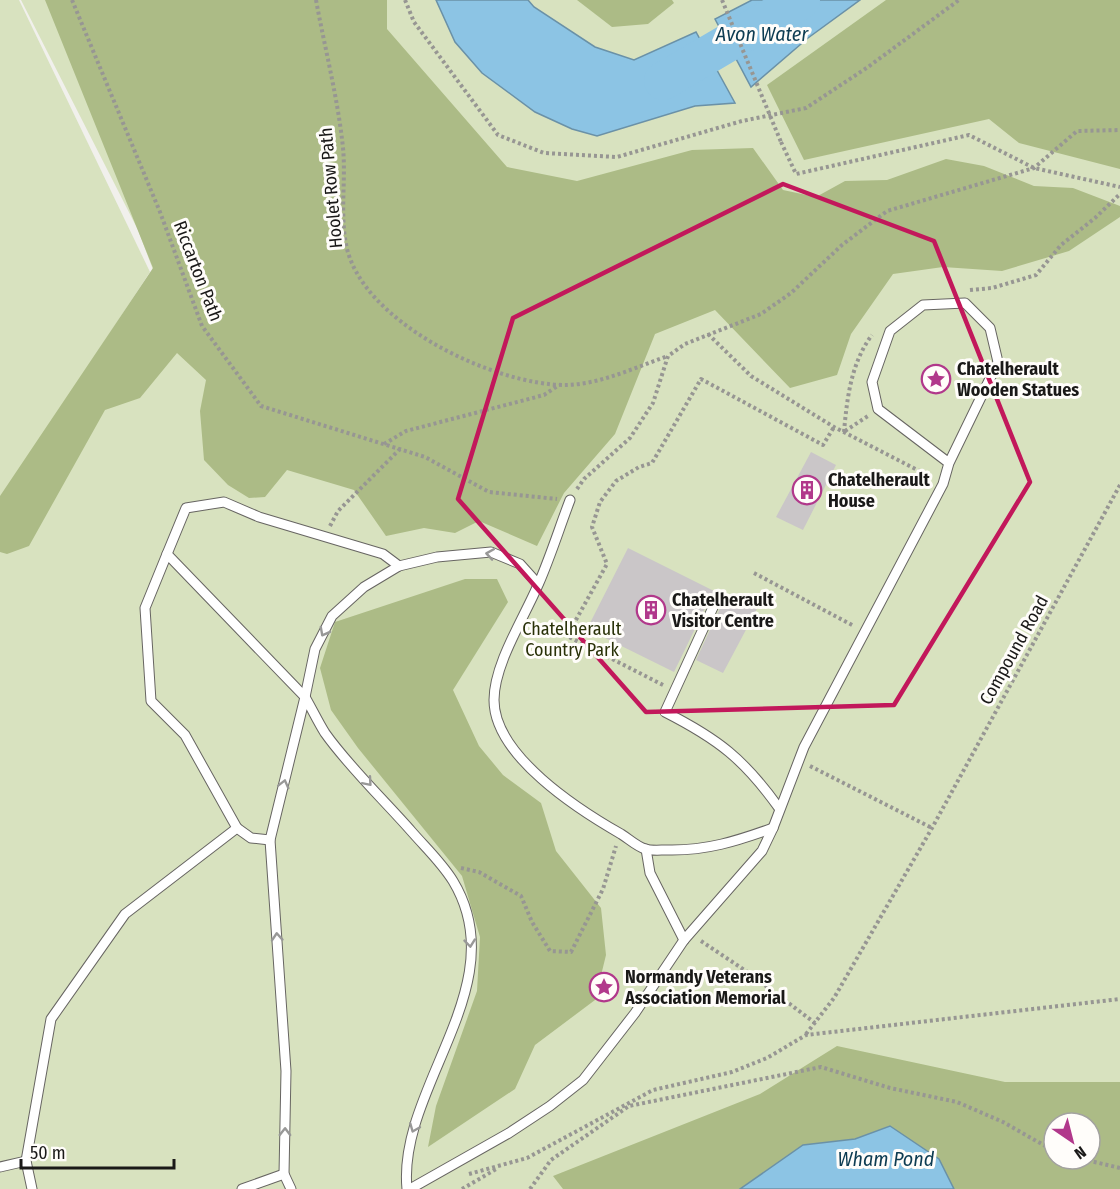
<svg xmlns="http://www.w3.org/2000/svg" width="1120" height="1189" font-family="'Fira Sans Condensed',sans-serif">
	<rect width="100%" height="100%" fill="#f1f0ec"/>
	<g fill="#d8e2bf" fill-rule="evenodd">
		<path d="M0,0H19L150,272L0,500Z"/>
		<path d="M21,0H1120V1189H0V517L155,275L138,230ZM1054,1123H1090V1159H1054Z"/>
	</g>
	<g fill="#acbb86" fill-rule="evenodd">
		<path d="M45,0H387V29L507,167L577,181L692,150L753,148L783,190L816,197L845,181L887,180L946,159L984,166L1034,186L1073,188L1120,206V217L1069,251L1002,271L943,267L893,274L851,334L837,375L790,388L715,310L655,334L615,434L564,493L537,546L479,521L455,533L424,528L386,536L354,490L287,470L265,497L249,498L228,485L204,460L200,411L206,380L177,353L140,398L105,410L29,546L7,554L0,552V496L153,268Z"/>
		<path d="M577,0H672L674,3L648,24L612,27Z"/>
		<path d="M886,0H1120V169L1019,143L989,119L804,160L767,85Z"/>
		<path d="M465,579H497L508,602L453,690L479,746L503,775L541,803L556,851L601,908L606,955L595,1000L535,1045L515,1089L428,1147L436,1106L477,991L480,937L462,876L358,748L331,710L320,668L335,622Z"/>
		<path d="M837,1046L1005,1082H1120V1189H954L890,1126L855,1139L803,1145L740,1189H563L553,1176L760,1094ZM1054,1123H1090V1159H1054Z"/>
	</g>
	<g fill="#8cc4e4" stroke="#6a91a7" stroke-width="1.5">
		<path d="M436,0H528L534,7L595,47L634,60L696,32L735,103L695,106L597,136L572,129L535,112L482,73L455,42Z"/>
		<path d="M752,0H860L808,38L751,87L715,19Z"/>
		<path d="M890,1126L939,1159L954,1189H740L803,1145L855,1139Z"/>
	</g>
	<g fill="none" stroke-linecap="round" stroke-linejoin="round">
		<path stroke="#8cc4e4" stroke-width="38" d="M663,81L801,0"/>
	</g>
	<g fill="#cac6c8">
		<path d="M811,452L836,465L803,530L776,517Z"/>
		<path d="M628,548L730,599L731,596L757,609L723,673L696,660L721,606L717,597L709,600L674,672L587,629Z"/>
	</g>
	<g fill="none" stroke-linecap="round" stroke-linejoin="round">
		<g stroke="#676562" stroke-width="11">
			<g id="lane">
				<path d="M570,500C559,529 550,558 538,585C524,618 494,664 494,700C494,756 579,810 621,834C629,839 636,846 645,849C651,851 660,850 667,850C706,851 737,841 773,828"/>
				<path d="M167,554L186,508L224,502L259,517L383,554L399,566"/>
				<path d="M715,603L665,712C718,739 744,759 779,808"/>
				<path d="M305,697L315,649L332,616L364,587L399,566L437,557L491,552L520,564L538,584"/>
				<path d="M237,828L185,735L151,701L145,608L167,554L305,697"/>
				<path d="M646,849L650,873L684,940"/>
				<path d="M0,1167L26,1161"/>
				<path d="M32,1189L26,1161L51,1019L125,914L237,828L251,838L270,840"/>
				<path d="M242,1189L284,1174"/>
				<path d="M291,1189L284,1174L286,1071L270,840L305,697C312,709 318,722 325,733C349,767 384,800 412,832C426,848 442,863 453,881C516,985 397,1087 407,1189"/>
				<path d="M410,1189L509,1133L550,1106L583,1080L635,1013L684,940L762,851L773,828L804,747L943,484L949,463L998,362L990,328L965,303L923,305L890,331L872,382L878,409L949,463"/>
			</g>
		</g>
		<g stroke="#979693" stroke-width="4" stroke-dasharray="3 3" stroke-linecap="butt">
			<path d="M72,0L160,212L202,326L261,406L425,457L489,492L557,499"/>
			<path d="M316,0C325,49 338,99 343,148C346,179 340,213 346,244C360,322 495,386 567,385C601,384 636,367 668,356"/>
			<path d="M405,0L414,22L498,135L544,153L617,157L742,121L806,108L868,67L959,0"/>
			<path d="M781,142L796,174L969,135L1034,168L1120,187"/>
			<path d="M970,290L992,288L1036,275L1061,245L1095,218L1120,194"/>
			<path d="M708,334L751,376L834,427L931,477"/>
			<path d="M845,431L868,416"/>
			<path d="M844,432C847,398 851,363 872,335"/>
			<path d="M384,444L406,431L544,395L559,385"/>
			<path d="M577,489L584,479L630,438L653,403L668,356L685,344L761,314L791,293L842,245L887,211L1034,168L1077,131L1120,130"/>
			<path d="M330,526L338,511L400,449"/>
			<path d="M754,573L854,626"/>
			<path d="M663,685L567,636L607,564L592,527L600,502L616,481L639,467L652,463L701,379L823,445L834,427"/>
			<path d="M810,766L932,828"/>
			<path d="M461,868L479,872L521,896L532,922L550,951L571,952L603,889L616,846"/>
			<path d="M701,941L746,971L815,1023"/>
			<path d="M806,1034L834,998L932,828L1120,485"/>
			<path d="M1082,1159L1120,1168"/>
			<path d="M469,1174L527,1158L653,1090L732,1072L767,1058L806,1035L1120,999"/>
			<path d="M462,1189L498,1168"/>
			<path d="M530,1189L551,1160L629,1106L821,1067L890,1088L957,1102L1003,1122L1054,1151"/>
		</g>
		<use href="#lane" stroke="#fff" stroke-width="9"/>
		<path stroke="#979693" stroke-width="4" stroke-dasharray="3 3" stroke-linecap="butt" d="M722,0L781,142"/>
	</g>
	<defs><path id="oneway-chevron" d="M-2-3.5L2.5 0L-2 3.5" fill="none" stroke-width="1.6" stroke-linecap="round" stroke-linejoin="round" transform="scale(1.5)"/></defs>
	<g stroke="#989897">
		<use href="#oneway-chevron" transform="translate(490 554) rotate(-171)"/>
		<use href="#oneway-chevron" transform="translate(324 632) rotate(118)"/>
		<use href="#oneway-chevron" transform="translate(368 782) rotate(49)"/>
		<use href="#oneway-chevron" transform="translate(284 784) rotate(-76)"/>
		<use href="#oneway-chevron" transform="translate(277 937) rotate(-94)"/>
		<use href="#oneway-chevron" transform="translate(470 943) rotate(84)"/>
		<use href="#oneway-chevron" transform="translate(414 1128) rotate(112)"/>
		<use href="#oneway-chevron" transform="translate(285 1132) rotate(-89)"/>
	</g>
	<path fill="none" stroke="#c2185b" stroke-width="4.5" stroke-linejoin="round" d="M783,184L934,241L1030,482L894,705L646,712L458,499L513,318Z"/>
	<defs>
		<g id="sight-ring" transform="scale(1.5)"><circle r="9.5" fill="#fffdfa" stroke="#b1388b" stroke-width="1.5"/><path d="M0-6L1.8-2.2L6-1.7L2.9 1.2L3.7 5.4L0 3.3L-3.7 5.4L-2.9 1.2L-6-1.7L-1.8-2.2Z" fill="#b1388b"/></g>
		<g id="building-ring" transform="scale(1.5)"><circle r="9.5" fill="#fffdfa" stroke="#b1388b" stroke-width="1.5"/><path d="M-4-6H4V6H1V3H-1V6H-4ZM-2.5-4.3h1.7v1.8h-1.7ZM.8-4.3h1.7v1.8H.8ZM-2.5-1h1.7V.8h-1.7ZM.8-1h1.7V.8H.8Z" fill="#b1388b"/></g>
	</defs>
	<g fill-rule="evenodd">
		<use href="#sight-ring" x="936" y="379"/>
		<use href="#building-ring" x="807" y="490"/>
		<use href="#building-ring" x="651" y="610"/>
		<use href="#sight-ring" x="604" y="987"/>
	</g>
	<g text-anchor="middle" stroke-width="6" stroke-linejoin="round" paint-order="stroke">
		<g font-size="18" fill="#1a1918" stroke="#fffdfa">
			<text transform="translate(331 188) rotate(-95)" y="6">Hoolet Row Path</text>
			<text transform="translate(198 271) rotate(69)" y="6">Riccarton Path</text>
			<text transform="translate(1014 650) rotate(-61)" y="6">Compound Road</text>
		</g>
		<g font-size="18" font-weight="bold" fill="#1a1918" stroke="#fffdfa" text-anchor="start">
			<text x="957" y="375">Chatelherault<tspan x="957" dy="21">Wooden Statues</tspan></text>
			<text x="828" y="486">Chatelherault<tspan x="828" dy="21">House</tspan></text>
			<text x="672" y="606">Chatelherault<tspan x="672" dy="21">Visitor Centre</tspan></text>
			<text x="625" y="983">Normandy Veterans<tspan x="625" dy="21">Association Memorial</tspan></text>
		</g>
		<g font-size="18" fill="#293108" stroke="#fffdfa">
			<text x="572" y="635">Chatelherault<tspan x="572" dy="21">Country Park</tspan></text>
		</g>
		<g font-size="20" font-style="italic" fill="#0d3c52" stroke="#fffdfa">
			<text x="762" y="41">Avon Water</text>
			<text x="886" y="1166">Wham Pond</text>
		</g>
	</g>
	<g transform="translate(1072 1141) rotate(145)"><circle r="28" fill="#fffdfa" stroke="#a3a2a0" stroke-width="1.5"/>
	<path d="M0-4.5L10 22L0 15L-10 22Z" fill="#b1388b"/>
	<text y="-9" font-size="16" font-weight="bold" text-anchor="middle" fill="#1a1918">N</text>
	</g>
	<path d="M21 1159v9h153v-9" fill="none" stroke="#1a1918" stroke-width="3"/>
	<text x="30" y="1159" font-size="18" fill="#1a1918" stroke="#fffdfa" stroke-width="4.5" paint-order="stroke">50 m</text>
</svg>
